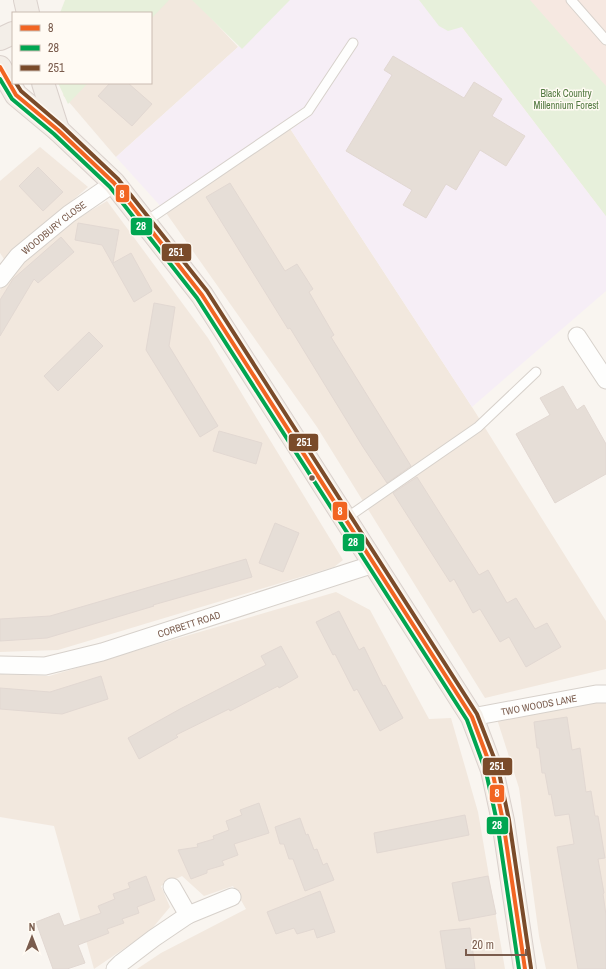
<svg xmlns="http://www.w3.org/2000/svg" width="606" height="969" font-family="'Archivo Narrow',sans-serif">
	<rect width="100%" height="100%" fill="#f9f5f0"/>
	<g fill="#f2e8de">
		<path d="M152,0H194L238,47L116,157L63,95L74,83H151V13Z"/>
		<path d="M289,127L472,407L606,621V669L485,698L317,427L164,210Z"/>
		<path d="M40,147L88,187L4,259L0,253V181Z"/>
		<path d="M107,201L208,338L343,560L334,567L58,650L0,652V290L23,262L66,225Z"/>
		<path d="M336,592L370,610L429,719L451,718L478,812L505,969H137L161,953L246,909L233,886L204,896L182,876L161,886L170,907L150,931L94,969L54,826L0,817V674L49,676Z"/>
		<path d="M606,700V969H546L539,936L519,788L496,716Z"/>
	</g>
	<path fill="#f6e8e1" d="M441,0H606V216L462,27Z"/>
	<path fill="#f6eef6" d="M284,0H441L606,216V291L472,407L289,127L164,210L116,157L238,47Z"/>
	<g fill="#e7f0db">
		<path d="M65,0H169L151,19V13H60Z"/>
		<path d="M192,0H290L242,49Z"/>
		<path d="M419,0H530L606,86V216L462,27L448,31L439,26Z"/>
		<path d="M58,83H88L68,104Z"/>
	</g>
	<g fill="#e6ded7" stroke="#e2d8d2">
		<path d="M393,56L464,98L474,82L502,99L492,116L525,136L506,166L480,150L456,190L446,184L426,218L403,205L412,190L346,151L392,75L384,70Z"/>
		<path d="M110,83H128L152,104L132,126L98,96Z"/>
		<path d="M38,167L63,192L43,211L19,186Z"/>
		<path d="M230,183L285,271L297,264L313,289L309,292L334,335L331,337L411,466L387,483L363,447L290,328L288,329L206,197Z"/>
		<path d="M78,223L119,230L113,263L131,253L152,291L134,302L102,245L75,240Z"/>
		<path d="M61,237L74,252L38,283L34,279L0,336V300L13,279Z"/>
		<path d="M154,303L175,307L169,346L218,426L200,437L146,350Z"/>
		<path d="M89,332L103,346L58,391L44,376Z"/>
		<path d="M563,386L577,410L584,405L606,444V474L555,503L516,434L550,415L540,398Z"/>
		<path d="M219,431L262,443L256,464L213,451Z"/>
		<path d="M417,477L479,575L488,570L507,603L516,598L535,629L547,623L561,647L526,667L509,637L500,642L480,609L473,613L454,579L450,582L393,493Z"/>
		<path d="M275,523L299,533L283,572L259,563Z"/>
		<path d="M246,559L252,577L153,605L154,606L47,638L0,641V619L50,616Z"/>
		<path d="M339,611L359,650L364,647L383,686L385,685L403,718L380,731L357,689L354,691L335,654L333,655L316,622Z"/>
		<path d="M281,646L298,677L279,688L278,686L230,711L229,709L176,735L178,737L139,759L128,738L180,709L266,665L261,656Z"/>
		<path d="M101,676L108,699L62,714L0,709V688L50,692Z"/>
		<path d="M567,717L572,750L580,748L586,792L591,791L595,816H598L605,858L598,859L604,893L603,894L606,915V969H578L557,847L574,844L569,814L555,816L551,794L549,795L545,773H542L539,748H537L534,722Z"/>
		<path d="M259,803L269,833L234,844L238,855L222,861L224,865L207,870V873L191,879L178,850L198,847L197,844L214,839L213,836L229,830L226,821L242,815L240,810Z"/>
		<path d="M465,815L469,835L377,853L374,833Z"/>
		<path d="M300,818L306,835L308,834L314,850L317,849L323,865L327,863L334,880L305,891L293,859H289L284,844H280L275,827Z"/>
		<path d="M146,876L155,900L137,907L139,913L122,919L124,923L107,929L109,933L78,945L85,963L67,969H53L36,922L59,913L64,926L101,913L98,906L115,899L113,894L130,888L128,883Z"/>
		<path d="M488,876L496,914L459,921L452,883Z"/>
		<path d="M320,891L335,932L317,938L314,929L297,934L294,928L276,934L267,912Z"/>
		<path d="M470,928L475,969H446L440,931Z"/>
	</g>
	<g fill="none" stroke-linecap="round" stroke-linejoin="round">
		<g stroke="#d7d1cb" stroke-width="11">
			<g id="service">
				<path d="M571,0L606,40"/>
				<path d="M145,222L308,111L353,43"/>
				<path d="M345,519L478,427L536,372"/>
			</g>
		</g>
		<g stroke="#d7d1cb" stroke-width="19">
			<g id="minor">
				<path id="s1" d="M0,279L18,256L69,214L114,183"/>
				<path d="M577,336L606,380"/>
				<path id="s2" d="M0,665L45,666L102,652L374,564"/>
				<path id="s3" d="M472,717L596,694H606"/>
				<path d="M172,887L188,915"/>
				<path d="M115,969L121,963L154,938L188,915L232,897"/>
			</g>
		</g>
		<g stroke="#dad1cc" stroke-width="24">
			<g id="primary">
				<path d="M25,0L28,13"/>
				<path d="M0,39L13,33"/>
				<path d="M0,67L16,95L58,130L114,183L202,295L472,717L492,770L503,821L525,969"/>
				<path d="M43,83L58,130"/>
			</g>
		</g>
		<use href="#service" stroke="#fefefd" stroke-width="9"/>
		<use href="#minor" stroke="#fefefd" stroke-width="17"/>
		<use href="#primary" stroke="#f3eee8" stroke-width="22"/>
		<g stroke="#fffaf3" stroke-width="7">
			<path id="bus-1" d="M0,67L16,95L58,130L114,183L202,295L472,717L492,770L503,821L525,969"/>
		</g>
		<g stroke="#fffaf3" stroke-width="7">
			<path id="bus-2" d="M0,79L12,99L54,134L110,187L197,298L467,720L486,772L497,822L519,969"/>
		</g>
		<g stroke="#fffaf3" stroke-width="7">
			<path id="bus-3" d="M16,83L21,91L62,126L118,179L207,291L477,714L498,768L509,820L531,968"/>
		</g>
		<use href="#bus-1" stroke="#f26522" stroke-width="4"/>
		<use href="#bus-2" stroke="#00a651" stroke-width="4"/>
		<use href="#bus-3" stroke="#7a4b2a" stroke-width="4"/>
	</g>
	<circle fill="#7a5c4d" stroke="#fffaf3" stroke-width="1.5" cx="312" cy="478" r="3.5"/>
	<g text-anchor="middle" stroke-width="3" stroke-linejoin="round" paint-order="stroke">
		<g font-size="10" fill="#537a41" stroke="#fffaf3">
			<text x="566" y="97">Black Country<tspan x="566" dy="12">Millennium Forest</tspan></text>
		</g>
		<g font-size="10" fill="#7a5c4d" stroke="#fffaf3">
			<text dy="4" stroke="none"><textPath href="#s1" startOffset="75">WOODBURY CLOSE</textPath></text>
			<text dy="4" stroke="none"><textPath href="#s2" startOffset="195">CORBETT ROAD</textPath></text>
			<text dy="4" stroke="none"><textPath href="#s3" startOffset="68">TWO WOODS LANE</textPath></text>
		</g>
	</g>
	<g stroke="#fffaf3" stroke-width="1.5">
		<rect x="115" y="184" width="15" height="19" rx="4" fill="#f26522"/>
		<rect x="130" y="217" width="23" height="19" rx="4" fill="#00a651"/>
		<rect x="161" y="243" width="31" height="19" rx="4" fill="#7a4b2a"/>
		<rect x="288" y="433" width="31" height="19" rx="4" fill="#7a4b2a"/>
		<rect x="332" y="501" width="16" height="20" rx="4" fill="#f26522"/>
		<rect x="342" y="533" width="23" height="19" rx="4" fill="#00a651"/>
		<rect x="482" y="757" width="31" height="19" rx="4" fill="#7a4b2a"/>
		<rect x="489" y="784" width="16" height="19" rx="4" fill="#f26522"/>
		<rect x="486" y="816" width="23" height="19" rx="4" fill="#00a651"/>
	</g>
	<g font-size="11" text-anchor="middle" font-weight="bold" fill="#fff">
		<text x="122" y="198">8</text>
		<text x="141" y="230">28</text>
		<text x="176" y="256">251</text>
		<text x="304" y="446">251</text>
		<text x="340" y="515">8</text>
		<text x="353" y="546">28</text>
		<text x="497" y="770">251</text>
		<text x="497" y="797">8</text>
		<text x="497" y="829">28</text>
	</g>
	<rect x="12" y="12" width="140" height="72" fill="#fffaf3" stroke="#cabbb1"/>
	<rect x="20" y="25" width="20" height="6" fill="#f26522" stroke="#cabbb1"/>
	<text x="48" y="32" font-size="12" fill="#7a5c4d">8</text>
	<rect x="20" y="45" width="20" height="6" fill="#00a651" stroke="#cabbb1"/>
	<text x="48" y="52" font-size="12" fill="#7a5c4d">28</text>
	<rect x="20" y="65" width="20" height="6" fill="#7a4b2a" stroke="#cabbb1"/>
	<text x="48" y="72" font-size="12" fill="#7a5c4d">251</text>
	<g transform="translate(32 937)" stroke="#fffaf3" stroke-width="3" paint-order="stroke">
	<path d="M0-3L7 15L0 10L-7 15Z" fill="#7a5c4d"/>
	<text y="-6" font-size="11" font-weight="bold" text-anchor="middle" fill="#7a5c4d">N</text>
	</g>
	<path d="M466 949v6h60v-6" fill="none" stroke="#7a5c4d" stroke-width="2"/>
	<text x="472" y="949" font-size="12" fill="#7a5c4d" stroke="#fffaf3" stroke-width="3" paint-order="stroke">20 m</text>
</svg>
